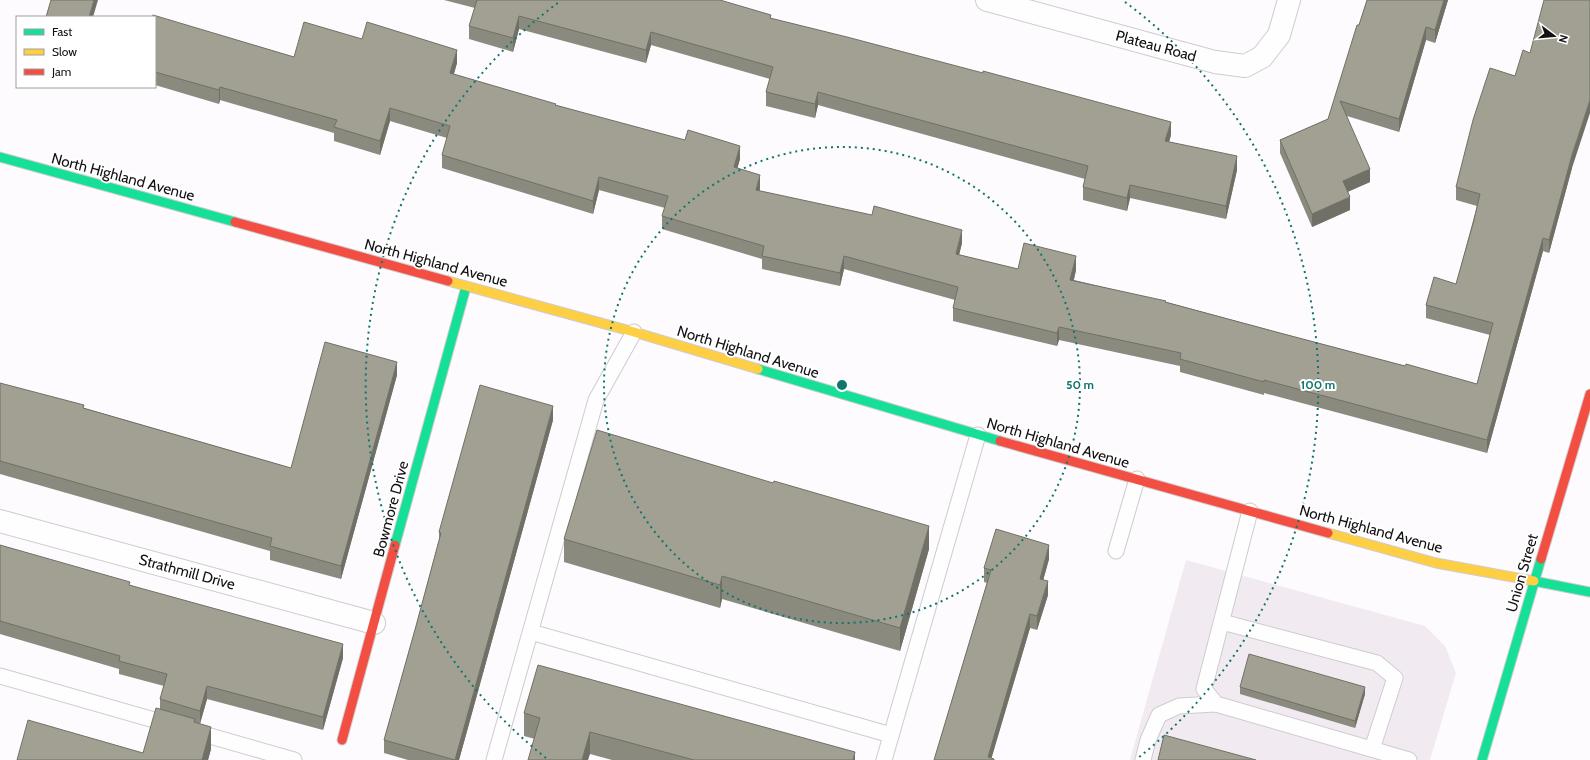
<svg xmlns="http://www.w3.org/2000/svg" width="1590" height="760" font-family="Cabin,sans-serif">
	<rect width="100%" height="100%" fill="#fdfbfd"/>
	<path fill="#f1ebf1" d="M1186,560L1425,626L1445,646L1456,673L1430,760H1130Z"/>
	<g fill="none" stroke-linecap="round" stroke-linejoin="round">
		<g stroke="#ceccce" stroke-width="17">
			<g id="lane">
				<path d="M1250,511L1204,689L1216,704L1409,760"/>
				<path d="M1116,551L1137,479"/>
				<path d="M1222,622L1377,663L1395,678L1372,749"/>
				<path d="M531,632L891,735"/>
				<path d="M0,676L294,760"/>
				<path d="M494,760L596,400L634,332"/>
				<path d="M884,760L978,435"/>
				<path d="M1143,760L1148,740L1159,715L1179,706L1216,704"/>
			</g>
		</g>
		<g stroke="#ceccce" stroke-width="24">
			<g id="street">
				<path d="M987,0L1215,62L1245,66L1262,57L1279,35L1289,0"/>
				<path d="M0,521L374,623"/>
			</g>
		</g>
		<g stroke="#ceccce" stroke-width="11">
			<g id="fast">
				<path d="M0,157L235,222"/>
				<path d="M758,369L1000,441"/>
				<path d="M395,545L466,287"/>
				<path d="M1534,581L1590,592"/>
				<path d="M1482,760L1541,559"/>
			</g>
		</g>
		<g stroke="#ceccce" stroke-width="11">
			<g id="slow">
				<path d="M448,281L634,332L758,369"/>
				<path d="M1328,533L1436,563L1534,581"/>
			</g>
		</g>
		<g stroke="#ceccce" stroke-width="11">
			<g id="jam">
				<path d="M235,222L448,281"/>
				<path d="M1000,441L1328,533"/>
				<path d="M1541,559L1590,394"/>
				<path d="M342,740L395,545"/>
			</g>
		</g>
		<use href="#lane" stroke="#fffeff" stroke-width="15"/>
		<use href="#street" stroke="#fffeff" stroke-width="22"/>
		<use href="#fast" stroke="#16e098" stroke-width="9"/>
		<use href="#slow" stroke="#ffcf43" stroke-width="9"/>
		<use href="#jam" stroke="#f24e42" stroke-width="9"/>
	</g>
	<g fill="#8a8a7e">
		<path d="M444,0H720L771,18L1171,135L1169,142L1237,170L1226,219L1130,198L1127,211L1083,200V187L1085,179L818,105L815,118L766,106V92L770,79L651,45L646,63L519,29L513,52L469,39V26L475,8Z"/>
		<path d="M1367,0H1448L1435,43L1426,40L1399,132L1347,116L1370,182L1347,192L1350,210L1312,227L1280,153V140L1328,119L1359,25Z"/>
		<path d="M155,17L294,57L362,39L457,63L454,74L556,105L740,159L737,168L760,188V191L962,243L959,255L1018,269L1076,270L1074,280L1166,302L1280,333L1405,366L1477,384L1490,335L1426,318V305L1456,284L1477,206L1456,200V187L1572,168L1549,253L1543,251L1487,453L1369,421L1264,393V395L1180,372V366L1059,340L1057,346L953,321V308L955,300L844,269L840,286L762,269V259L662,229V216L665,208L599,190L593,214L442,168V155L447,138L390,121L380,155L334,141V133L220,100L219,104L155,85Z"/>
		<path d="M397,375L341,579L270,560V551L0,474V383L84,408L291,468Z"/>
		<path d="M553,420L459,760H408L384,753V740L416,626L439,540V532Z"/>
		<path d="M564,539L929,549L900,651L722,599L720,608L564,562Z"/>
		<path d="M0,545L130,585L343,658L323,730L207,699L200,723L211,749L208,760H17L143,753L160,709V699L164,686L119,674V669L0,634Z"/>
		<path d="M1049,559L1043,580L1048,595L1037,630L1030,628L991,758L934,760L987,583L984,582V568Z"/>
		<path d="M1240,687L1365,694L1355,728L1240,694Z"/>
		<path d="M524,713L855,760H612L524,736Z"/>
	</g>
	<g fill="#717066">
		<path d="M94,0H98L93,17H89Z"/>
		<path d="M1444,0H1448L1435,43V30Z"/>
		<path d="M519,16V29L513,52V38Z"/>
		<path d="M1426,27V40L1399,132V119Z"/>
		<path d="M651,32V45L646,63V50Z"/>
		<path d="M457,50V63L450,86V73Z"/>
		<path d="M220,87V100L219,104V90Z"/>
		<path d="M818,92V105L815,118V104Z"/>
		<path d="M1590,100V113L1572,168L1549,253V240L1572,155Z"/>
		<path d="M390,108V121L380,155V141Z"/>
		<path d="M1171,122V135L1165,155V141Z"/>
		<path d="M740,146V159L734,181V167Z"/>
		<path d="M1237,156V170L1226,219V206Z"/>
		<path d="M1370,169V182L1343,194V181Z"/>
		<path d="M760,175V188L756,203V190Z"/>
		<path d="M599,177V190L593,214V201Z"/>
		<path d="M1130,185V198L1127,211V198Z"/>
		<path d="M1350,197V210L1312,227V214Z"/>
		<path d="M962,230V243L956,267V254Z"/>
		<path d="M1543,238V251L1487,453V440Z"/>
		<path d="M844,256V269L840,286V273Z"/>
		<path d="M1076,256V270L1070,293V280Z"/>
		<path d="M1059,327V340L1057,346V333Z"/>
		<path d="M397,362V375L341,579V566Z"/>
		<path d="M553,406V420L459,760H455Z"/>
		<path d="M929,526V549L900,651V628Z"/>
		<path d="M1049,545V559L1040,592V579Z"/>
		<path d="M722,576V599L720,608V585Z"/>
		<path d="M1048,581V595L1037,630V616Z"/>
		<path d="M1030,614V628L991,760L988,757Z"/>
		<path d="M343,644V658L323,730V717Z"/>
		<path d="M207,686V699L200,724V711Z"/>
		<path d="M1365,687V694L1355,728V721Z"/>
		<path d="M211,727V749L208,760H202Z"/>
		<path d="M590,732V754L588,760H582Z"/>
		<path d="M855,752V760H853Z"/>
	</g>
	<g fill="#a1a092" stroke="#717066">
		<path d="M51,0H94L89,17H46Z"/>
		<path d="M477,0H720L771,15L770,18L847,37L983,73V71L1171,122L1165,141L1237,156L1226,206L1130,185L1127,198L1083,187L1088,166L818,92L815,104L766,92L773,67L651,32L646,50L519,16L513,38L469,26Z"/>
		<path d="M1367,0H1444L1435,30L1426,27L1399,119L1340,101L1370,169L1343,181L1350,197L1312,214L1280,140L1328,119L1357,25H1359Z"/>
		<path d="M1544,0H1590V100L1572,155L1549,240L1543,238L1487,440L1369,408L1264,380V382L1180,359L1181,353L1059,327L1057,333L953,308L958,287L844,256L840,273L762,256L764,246L662,216L668,196L599,177L593,201L442,155L450,126L390,108L380,141L334,127L337,120L220,87L219,90L155,72V17H152L153,15L294,57L304,22L362,39L367,22L457,50L450,73L556,104L555,105L685,140L688,130L740,146L734,167L760,175L756,190L872,215L874,206L962,230L956,254L1018,269L1024,243L1076,256L1070,280L1166,301L1165,302L1280,333L1405,366L1406,364L1477,384L1493,323L1426,305L1434,277L1456,284L1474,220L1480,194L1456,187L1473,120L1490,68L1515,76L1523,50L1530,53Z"/>
		<path d="M325,342L397,362L341,566L270,546L272,538L0,461V383L84,405L83,408L291,468Z"/>
		<path d="M480,385L553,406L455,760L384,740L416,626L441,533L439,532Z"/>
		<path d="M597,430L773,483L774,481L929,526L900,628L722,576L720,585L564,539Z"/>
		<path d="M996,529L1049,545L1040,579L1048,581L1037,616L1030,614L988,757L994,759V760H934L991,570L984,568Z"/>
		<path d="M0,545L130,582L129,585L343,644L323,717L207,686L200,711L160,699L167,674L119,661L120,656L0,621Z"/>
		<path d="M1249,654L1365,687L1355,721L1240,687Z"/>
		<path d="M538,665L855,752L853,760H694L590,732L582,760H528L540,718L524,713Z"/>
		<path d="M156,708L195,719L194,722L211,727L202,760H17L28,720L143,753Z"/>
		<path d="M1164,735L1256,760H1158Z"/>
	</g>
	<g fill="none" stroke="#0f766e" stroke-width="2" stroke-dasharray="2 4">
		<circle cx="842" cy="385" r="238"/>
		<path d="M546 758A476 476 0 0 1 559 2M1125 2A476 476 0 0 1 1138 758"/>
	</g>
	<g text-anchor="middle" stroke-width="4" stroke-linejoin="round" paint-order="stroke">
		<g font-size="15" fill="#121012" stroke="#fff">
			<text transform="translate(1156 46) rotate(15)" y="5">Plateau Road</text>
			<text transform="translate(123 177) rotate(15)" y="5">North Highland Avenue</text>
			<text transform="translate(436 263) rotate(15)" y="5">North Highland Avenue</text>
			<text transform="translate(748 352) rotate(17)" y="5">North Highland Avenue</text>
			<text transform="translate(1058 443) rotate(16)" y="5">North Highland Avenue</text>
			<text transform="translate(391 509) rotate(-75)" y="5">Bowmore Drive</text>
			<text transform="translate(1371 529) rotate(15)" y="5">North Highland Avenue</text>
			<text transform="translate(187 572) rotate(15)" y="5">Strathmill Drive</text>
			<text transform="translate(1522 573) rotate(-74)" y="5">Union Street</text>
		</g>
	</g>
	<circle cx="842" cy="385" r="6" fill="#0f766e" stroke="#fff" stroke-width="2"/>
	<g font-size="12" text-anchor="middle" font-weight="bold" fill="#0f766e" stroke="#fff" stroke-width="4" stroke-linejoin="round" paint-order="stroke">
		<text x="1080" y="389">50 m</text>
		<text x="1318" y="389">100 m</text>
	</g>
	<rect x="16" y="16" width="140" height="72" fill="#ffffff" stroke="#a09fa0"/>
	<rect x="24" y="29" width="20" height="6" fill="#16e098" stroke="#a09fa0"/>
	<text x="52" y="36" font-size="12" fill="#121012">Fast</text>
	<rect x="24" y="49" width="20" height="6" fill="#ffcf43" stroke="#a09fa0"/>
	<text x="52" y="56" font-size="12" fill="#121012">Slow</text>
	<rect x="24" y="69" width="20" height="6" fill="#f24e42" stroke="#a09fa0"/>
	<text x="52" y="76" font-size="12" fill="#121012">Jam</text>
	<g transform="translate(1554 36) rotate(106)" stroke="#ffffff" stroke-width="3" paint-order="stroke">
	<path d="M0-3L7 15L0 10L-7 15Z" fill="#121012"/>
	<text y="-6" font-size="11" font-weight="bold" text-anchor="middle" fill="#121012">N</text>
	</g>
</svg>
